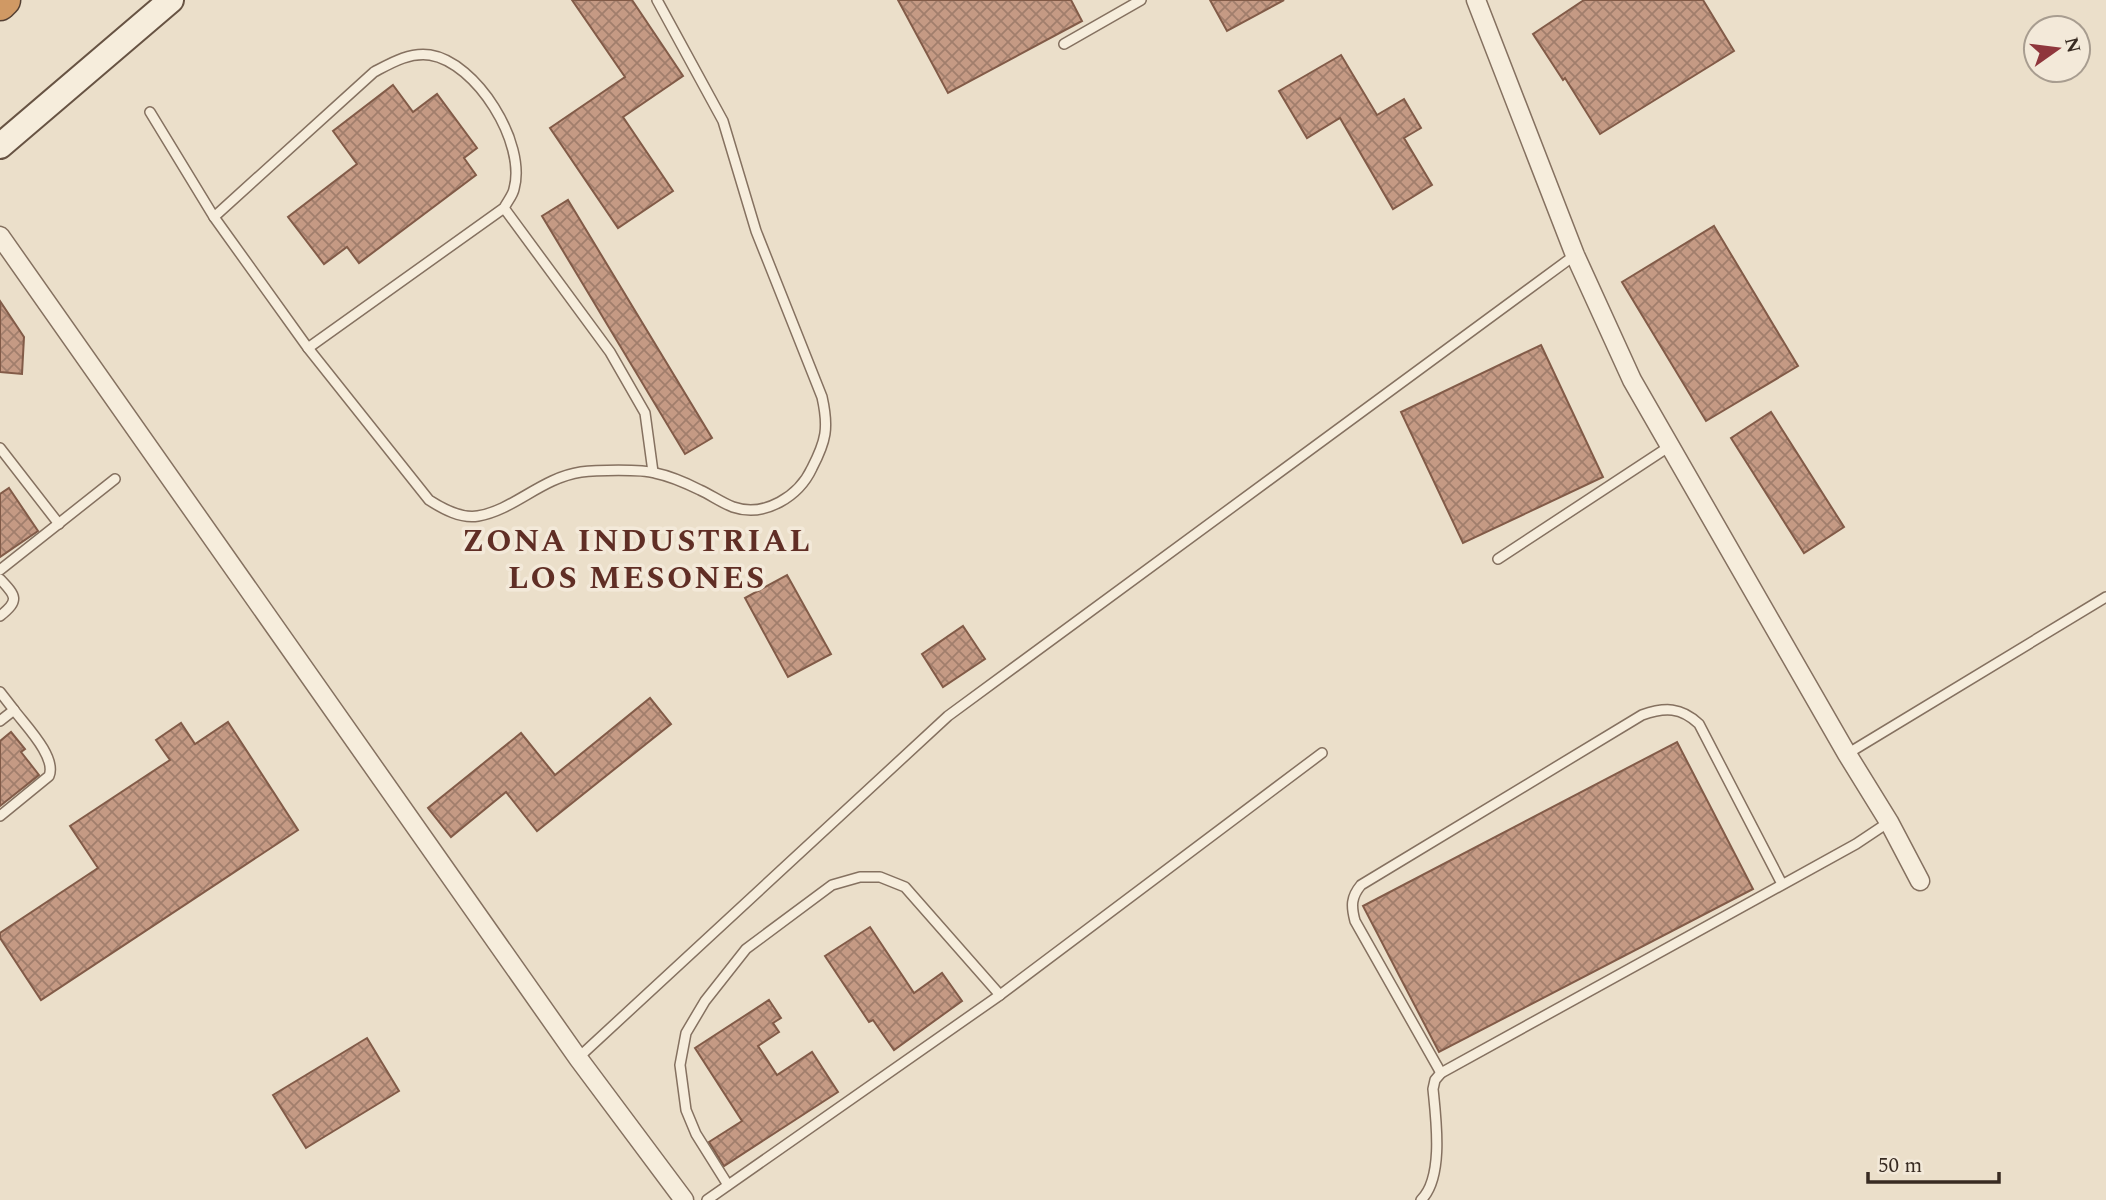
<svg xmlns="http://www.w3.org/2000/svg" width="2106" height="1200" font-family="Spectral,serif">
	<defs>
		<pattern id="building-cross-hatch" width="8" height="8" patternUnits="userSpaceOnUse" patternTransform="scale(1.75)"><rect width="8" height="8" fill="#c59a84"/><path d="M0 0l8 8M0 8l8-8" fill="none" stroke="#a17e6c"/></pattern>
	</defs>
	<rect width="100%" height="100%" fill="#ebdfca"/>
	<g fill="url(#building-cross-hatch)" stroke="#825b48" stroke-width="2">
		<path d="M572,0H632L683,76L623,117L673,191L618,228L550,128L625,77Z"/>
		<path d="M898,0H1071L1082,21L948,93Z"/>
		<path d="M1210,0H1284L1227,31Z"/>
		<path d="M1584,0H1703L1734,51L1600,134L1565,78L1563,80L1533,34Z"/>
		<path d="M1341,55L1377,115L1404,99L1421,128L1404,138L1432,185L1393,209L1340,118L1307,138L1279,91Z"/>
		<path d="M393,85L413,112L437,94L477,148L464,158L476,175L359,263L347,247L324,264L288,217L357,164L333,131Z"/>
		<path d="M568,200L712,438L685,454L542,216Z"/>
		<path d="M1714,226L1798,366L1706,421L1622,282Z"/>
		<path d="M0,301L24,337L22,374L0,372Z"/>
		<path d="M1541,345L1603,477L1463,543L1401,412Z"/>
		<path d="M1771,412L1844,527L1804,553L1731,438Z"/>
		<path d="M9,488L38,531L0,557V494Z"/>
		<path d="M787,575L831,654L788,677L745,598Z"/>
		<path d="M963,626L985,659L943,687L922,654Z"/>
		<path d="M650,698L671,724L537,831L506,792L451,837L428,808L521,733L555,775Z"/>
		<path d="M228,722L298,830L41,1000L0,938V933L98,868L70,826L170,760L156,740L181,723L195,744Z"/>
		<path d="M11,732L25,749L21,752L39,775L0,806V741Z"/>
		<path d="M1677,742L1753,889L1439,1052L1363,906Z"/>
		<path d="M870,927L914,993L942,973L962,1001L894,1050L873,1020L869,1022L825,956Z"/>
		<path d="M769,1000L781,1018L773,1023L779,1032L758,1046L777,1075L812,1052L838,1092L724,1166L709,1142L742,1121L695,1048Z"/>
		<path d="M367,1038L399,1091L306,1148L273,1095Z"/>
	</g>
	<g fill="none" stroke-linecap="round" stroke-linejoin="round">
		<g stroke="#857160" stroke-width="12">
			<g id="lane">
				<path d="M1064,44L1141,0"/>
				<path d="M150,112L214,217L308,348L429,500C443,509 461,519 478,516C514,510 541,478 581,472C595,470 642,469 655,473C670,476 686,483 700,490C711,495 722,503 733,507C765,518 799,496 812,468C826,441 829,428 822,397L756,231L723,121L657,0"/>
				<path d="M504,208L610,352L645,413L653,472"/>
				<path d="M214,217L374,72C391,63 409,52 430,55C476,62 527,143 514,189C513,195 507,202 504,208L308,348"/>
				<path d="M0,448L59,524"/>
				<path d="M1498,559L1670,446"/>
				<path d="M0,570L115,479"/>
				<path d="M0,579C16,596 20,600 0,616"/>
				<path d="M0,692L14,710L0,721"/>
				<path d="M1847,754L2106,597"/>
				<path d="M0,816L49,776C57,757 25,725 14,710"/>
				<path d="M578,1058L948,716L1575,255"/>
				<path d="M1441,1073L1355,921C1351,906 1351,897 1361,885L1642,715C1665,707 1681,707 1699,724L1782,884"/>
				<path d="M728,1185L696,1134L686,1110L680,1065L686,1033L705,1001L746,949L832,885L860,877H880L905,887L1000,995"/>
				<path d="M707,1200L1000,995L1322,753"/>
				<path d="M1421,1200C1444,1178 1436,1119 1433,1089L1435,1080L1441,1073L1856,844L1889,822"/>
			</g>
		</g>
		<g stroke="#857160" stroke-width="21">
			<g id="street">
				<path d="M1476,0L1575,255L1632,380L1847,754L1889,822L1920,881"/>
				<path d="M0,236L578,1058L684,1200"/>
			</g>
		</g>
		<g stroke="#675343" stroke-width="28">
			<path id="secondary" d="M0,146L171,0"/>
		</g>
		<g stroke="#544033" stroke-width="35">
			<path id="highway" d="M0,4L4,0"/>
		</g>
		<use href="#lane" stroke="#f6eddc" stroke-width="9"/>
		<use href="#street" stroke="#f6eddc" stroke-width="18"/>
		<use href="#secondary" stroke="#f6eddc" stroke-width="24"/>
		<use href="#highway" stroke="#d09964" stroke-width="32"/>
	</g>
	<g text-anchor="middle" stroke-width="7" stroke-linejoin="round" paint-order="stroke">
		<g font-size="32" font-weight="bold" letter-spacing="2" fill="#602e25" stroke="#f3e9d9">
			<text x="637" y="551">ZONA INDUSTRIAL<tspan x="637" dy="37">LOS MESONES</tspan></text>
		</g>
	</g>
	<g transform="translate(2057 49) rotate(76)"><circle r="33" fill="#f3e9d9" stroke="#a89d90" stroke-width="2"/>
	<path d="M0-5L12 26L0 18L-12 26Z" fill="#8f363c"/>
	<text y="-10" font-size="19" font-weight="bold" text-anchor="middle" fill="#382b22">N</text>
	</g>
	<path d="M1868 1172v10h131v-10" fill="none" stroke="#382b22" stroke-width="3.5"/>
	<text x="1878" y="1172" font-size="21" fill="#382b22" stroke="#f3e9d9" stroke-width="5" paint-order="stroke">50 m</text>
</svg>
